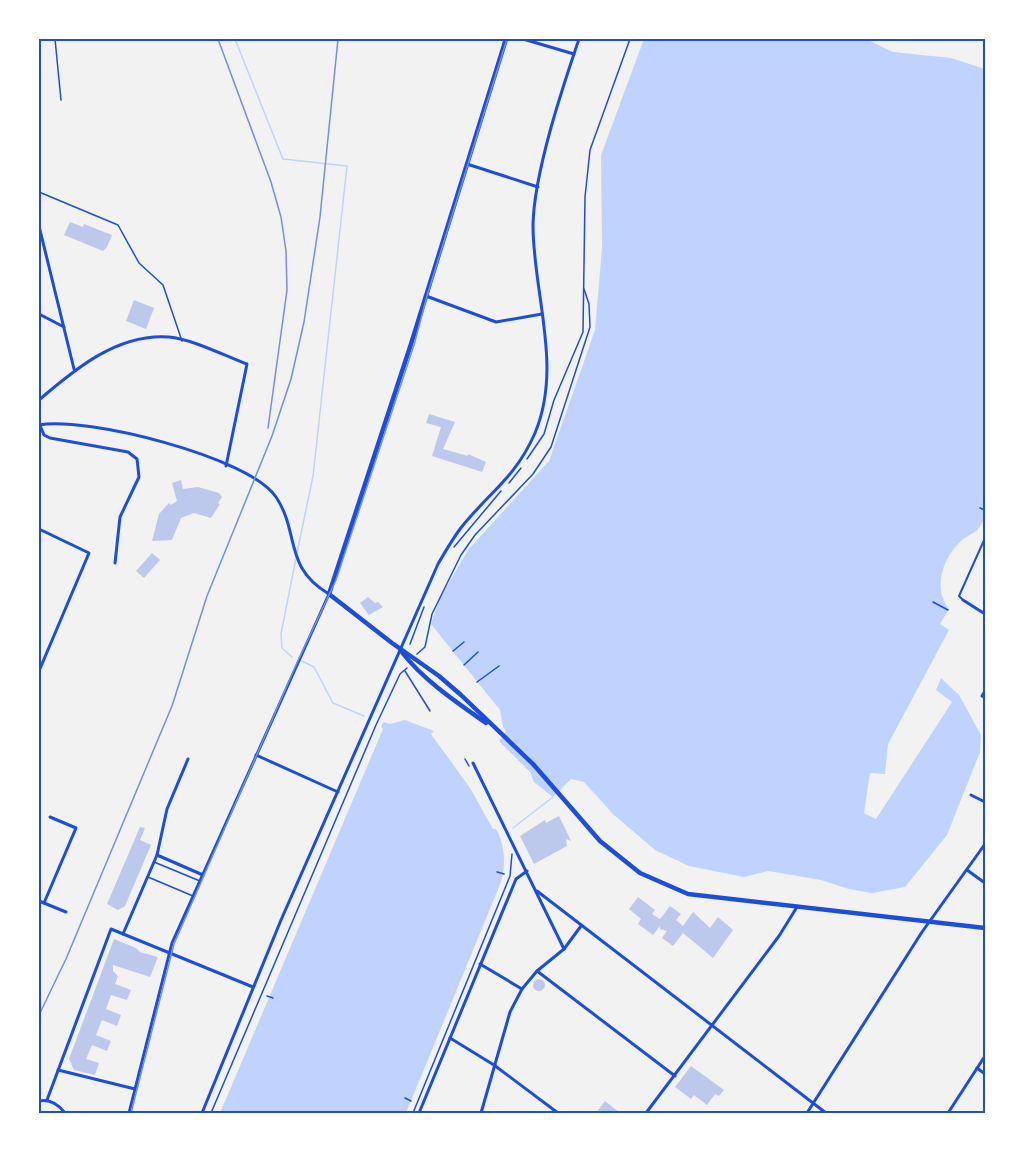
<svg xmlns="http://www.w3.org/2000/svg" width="1024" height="1152" font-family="Rubik,sans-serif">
	<rect width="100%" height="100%" fill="#f2f2f2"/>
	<g fill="#bfd3fe">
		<path d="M644,39H866L893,52L951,58L985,69V517C976,538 972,530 959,543C942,559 933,590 949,609L940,624L949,630L888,744L885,774L870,773L864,813L876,819L952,702L936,690L941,678L959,695L981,735L980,752L947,835L905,887L872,893L849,889L821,880L768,871L744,877L689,866L655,850L613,814L584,782L571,779L553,797L534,782L530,772L499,741L506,731L503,727L500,710L431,624L439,600L468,550L549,461L595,330L602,248L601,155Z"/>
		<path d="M405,720L434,731L431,734L470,788L493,829H496C505,845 506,864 501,882L406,1113H220L383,729L381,727L383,722L390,724Z"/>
	</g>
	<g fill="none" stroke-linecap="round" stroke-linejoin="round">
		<g stroke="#bfd3fe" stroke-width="1.5">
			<path d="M235,39L283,159L347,166L313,476L297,553"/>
			<path d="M292,657L282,648L281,634L296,558"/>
			<path d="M302,661L314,667L333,703L364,716"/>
			<path d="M513,828L553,797"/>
		</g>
	</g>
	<g fill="#bdc9ec">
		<path d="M70,222L83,227L84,224L112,235L107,247L103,251L64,235Z"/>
		<path d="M134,300L154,308L146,329L126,321Z"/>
		<path d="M429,414L455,422L443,449L468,456V454L486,462L482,472L432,456L441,427L426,423Z"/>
		<path d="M181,480L183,489L198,487L219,493L222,497L218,503L220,504L211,518L194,513L181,518L172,540L152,541L159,514L169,503L171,505L177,501L172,483Z"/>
		<path d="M152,553L160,560L144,578L136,571Z"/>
		<path d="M368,597L375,603L378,602L383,607L369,615L360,603Z"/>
		<path d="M559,816L571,841L566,839L567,846L534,864L520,836L545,820L546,823Z"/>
		<path d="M140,827L145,828L140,840L151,845L125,906L118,910L107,904Z"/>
		<path d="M638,897L655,910L652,914L660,919L670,906L681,914L676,920L683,926L693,912L710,928L718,917L733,930L713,958L683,933L673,946L662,938L667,931L660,929V926L653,935L638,924L641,919L629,909Z"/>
		<path d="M114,939L136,948L140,952L158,957L150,977L113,965V971L118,976L115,984L131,990L127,1000L111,995L106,1009L121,1015L117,1026L102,1020L96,1035L111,1041L107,1051L92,1045L86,1059L99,1063L95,1075L74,1070L69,1059Z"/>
		<circle cx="539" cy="985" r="6"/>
		<path d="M691,1066L724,1090L719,1096L715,1094L707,1105L694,1095L691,1099L675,1087Z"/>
		<path d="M605,1101L615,1109L621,1113H596Z"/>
	</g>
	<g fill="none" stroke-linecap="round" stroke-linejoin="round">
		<g stroke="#1d4ed8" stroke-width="1.5">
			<path d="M55,39L61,100"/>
			<path d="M527,459L544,434L554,400L583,332L585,197L590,150L630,39"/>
			<path d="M509,483L521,468"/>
			<path d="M980,508L985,510"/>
			<path d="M454,547L501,491"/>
			<path d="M933,602L948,610"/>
			<path d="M410,644L424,607"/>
			<path d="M453,651L464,642"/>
			<path d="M417,654L425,647L432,614L461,555L475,535L533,474L551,447L590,327L589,304L584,289"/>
			<path d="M464,665L478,652"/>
			<path d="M405,671L430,711"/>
			<path d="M477,682L499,666"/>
			<path d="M465,759L469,766"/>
			<path d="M497,872L504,874"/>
			<path d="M267,996L273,998"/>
			<path d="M405,1098L411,1101"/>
			<path d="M211,1113L376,725L400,674L407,668"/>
			<path d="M413,1113L510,876L512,854"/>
		</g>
		<g stroke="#1d4ed8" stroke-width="1.5">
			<path d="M39,192L118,225L139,263L163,285L182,341"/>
			<path d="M154,862L200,881"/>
			<path d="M148,877L193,896"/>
		</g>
		<path stroke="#1d4ed8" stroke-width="2" d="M963,600L959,596L985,538"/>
		<g stroke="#1d4ed8" stroke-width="3">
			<path d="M523,39L574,54"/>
			<path d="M467,164L538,187"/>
			<path d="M39,226L74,369"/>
			<path d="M426,296L496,322L542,314"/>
			<path d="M39,314L64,327"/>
			<path d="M39,400C75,369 118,333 169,337C192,339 225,356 247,364L226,466"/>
			<path d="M39,423L44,435L50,438L128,452L137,459L139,477L120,517L115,563"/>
			<path d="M39,529L89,553L39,671"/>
			<path d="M963,600L985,614"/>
			<path d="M985,691L982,696L985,697"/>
			<path d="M256,755L338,792"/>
			<path d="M473,763L564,949"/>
			<path d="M971,795L985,802"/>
			<path d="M157,855L167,809L188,759"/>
			<path d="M967,870L985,883"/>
			<path d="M537,891L826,1113"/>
			<path d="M39,901L66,912"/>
			<path d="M44,903L76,828L50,817"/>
			<path d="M123,934L157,855L203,875"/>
			<path d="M480,964L522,989"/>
			<path d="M537,971L675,1076"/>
			<path d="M450,1038L494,1065L558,1113"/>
			<path d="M977,1068L985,1074"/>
			<path d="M58,1070L135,1089"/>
			<path d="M47,1100L111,929L253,987"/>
			<path d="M39,1101C50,1099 58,1104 65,1113"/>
			<path d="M129,1113L172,943L329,594"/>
			<path d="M202,1113L281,920L438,564C445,552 452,540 460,529C488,493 515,479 535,433C563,366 533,294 533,225C534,173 562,89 579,39"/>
			<path d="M419,1113L516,879L527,871"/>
			<path d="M481,1113L510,1012L522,989L537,971L564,949L581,926"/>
			<path d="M646,1113L779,936L797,907"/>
			<path d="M807,1113L922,932L985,844"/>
		</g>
		<g stroke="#1d4ed8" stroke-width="3">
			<path d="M39,425C85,416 250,457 276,497C300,533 283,567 329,594"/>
			<path d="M948,1113L985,1056"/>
		</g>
		<g stroke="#1d4ed8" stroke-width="4.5">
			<path d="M506,39L411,344L329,594L392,643L439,676L461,695L533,764L600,841L640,873L688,894L985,928"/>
			<path d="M401,651C423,680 456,702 486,723"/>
		</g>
		<path stroke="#7290e2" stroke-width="1.5" d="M131,1113L174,944L296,665L336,580L414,345L427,296L507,39"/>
		<g stroke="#7290e2" stroke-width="1.5">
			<path d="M218,39L271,182L281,217L286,251L287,290L268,428"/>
			<path d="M39,1015L66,959L172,706L207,596L272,436L291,379L304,322L320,217L338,39"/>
		</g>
	</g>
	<rect width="1024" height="1152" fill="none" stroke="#ffffff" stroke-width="81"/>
	<rect x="40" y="40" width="944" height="1072" fill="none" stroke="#1d4ed8" stroke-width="2"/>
</svg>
